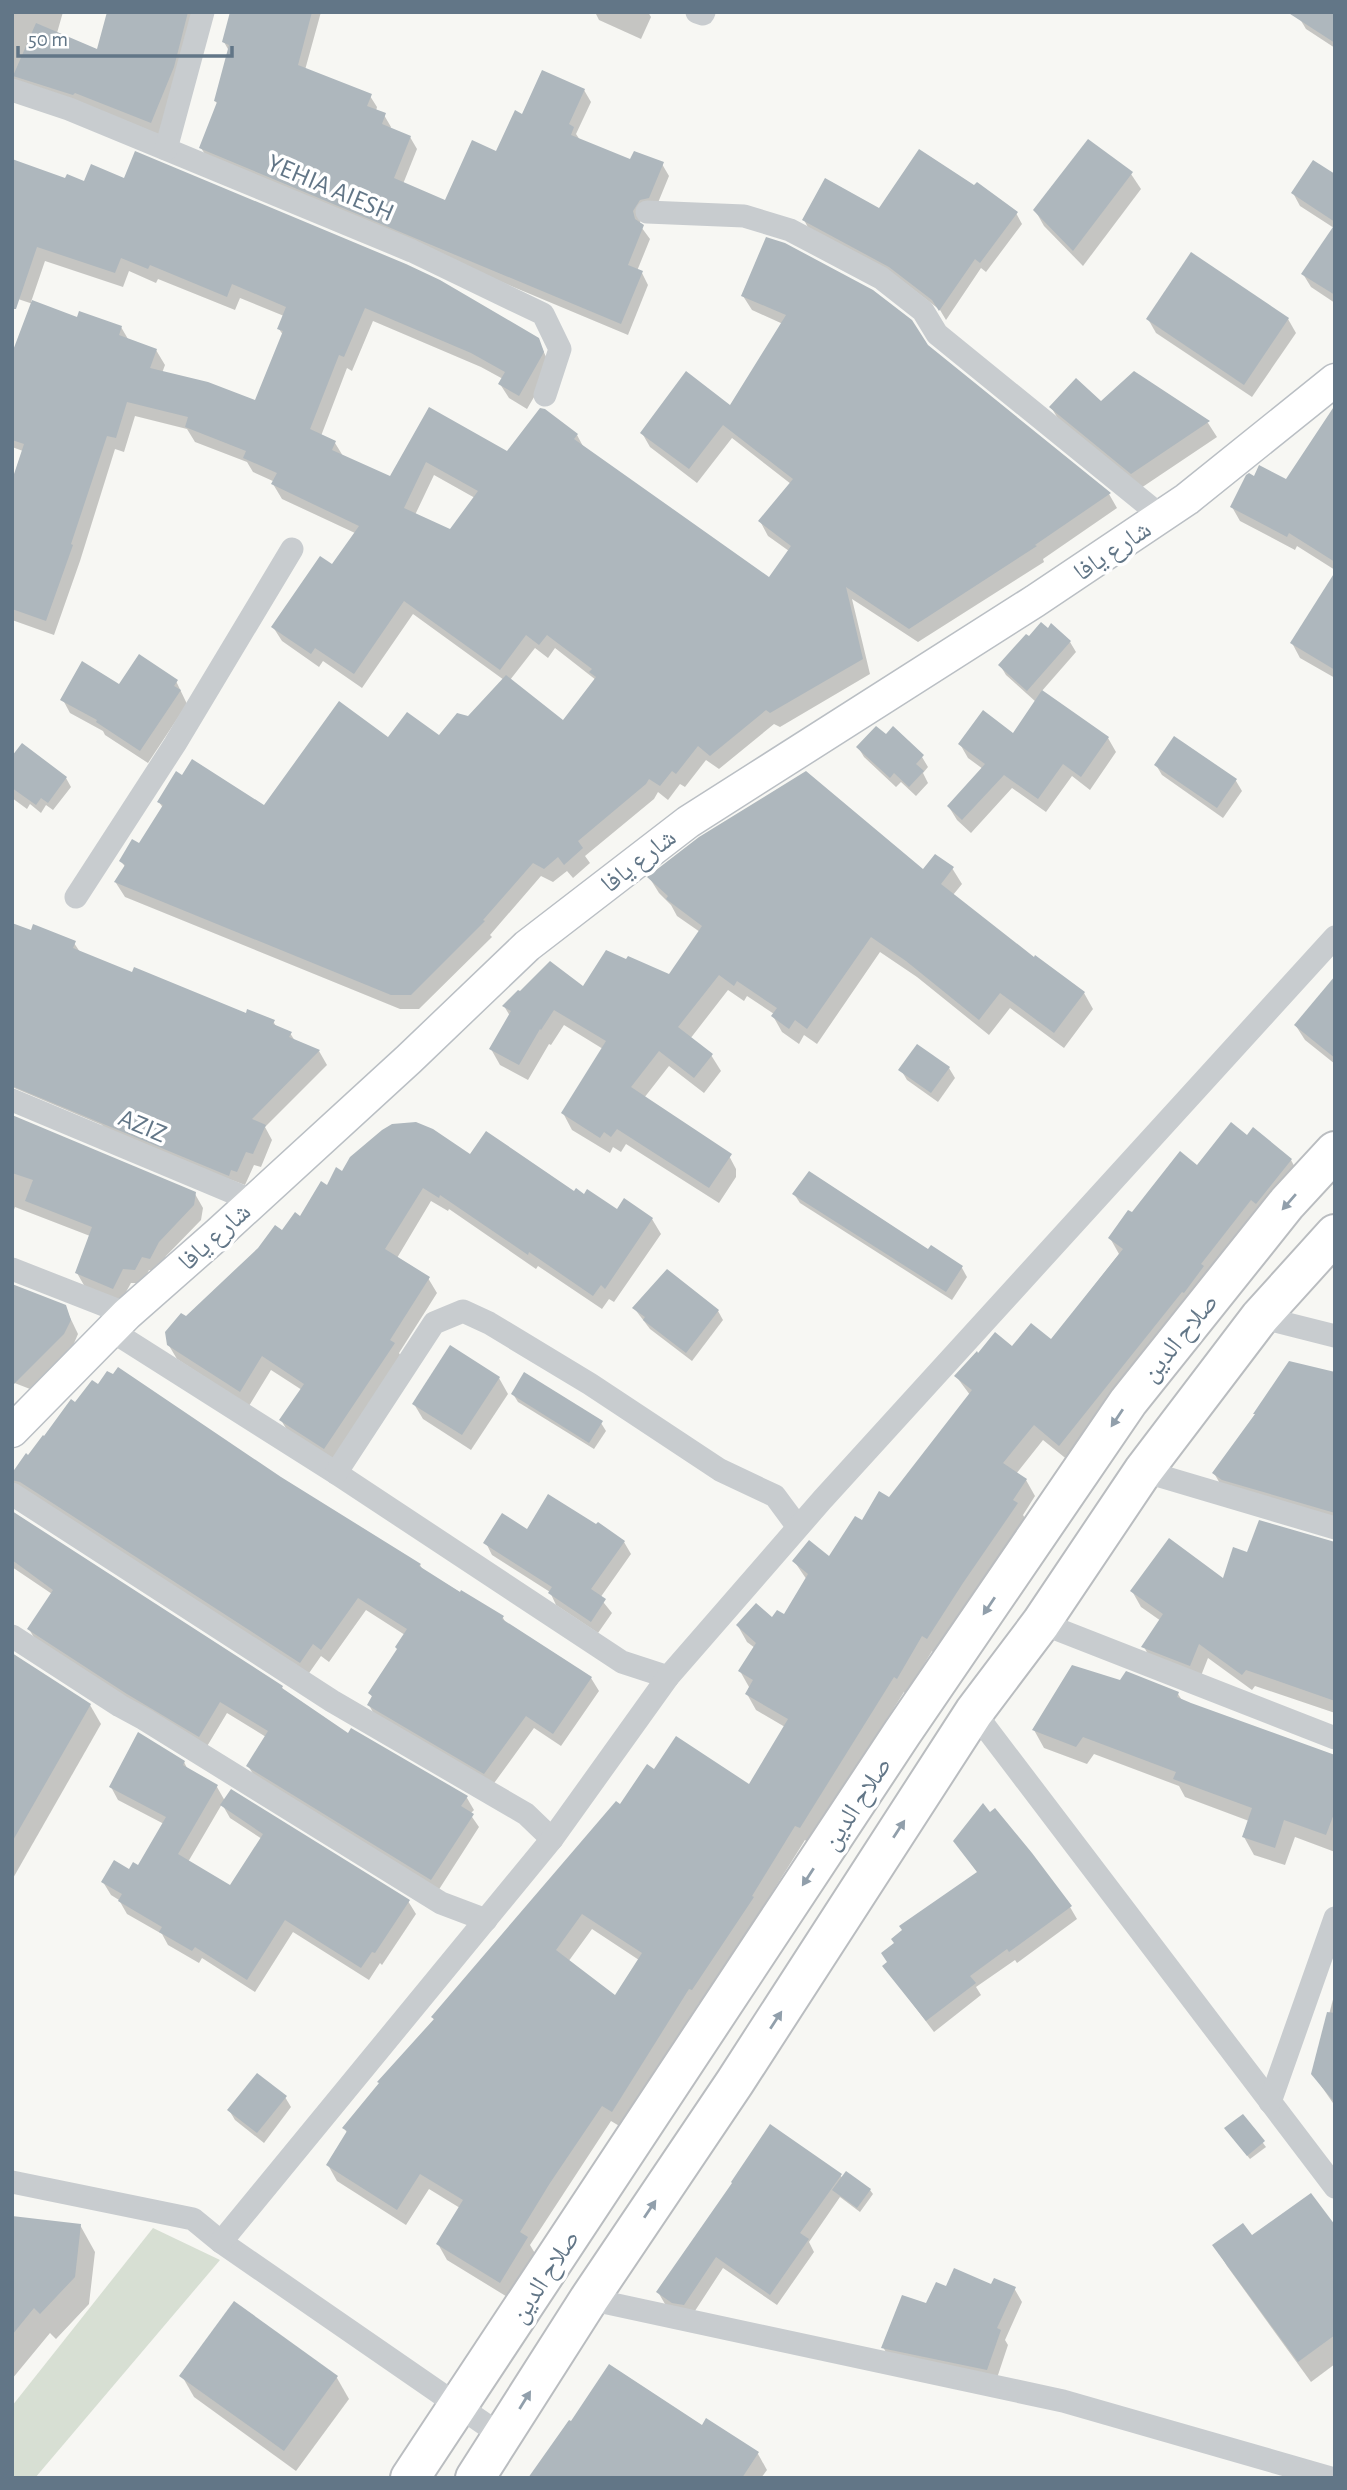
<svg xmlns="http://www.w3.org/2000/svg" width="1347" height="2490" font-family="'Alegreya Sans','Noto Naskh Arabic',sans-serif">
	<rect width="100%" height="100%" fill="#f7f7f3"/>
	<path fill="#d7dfd3" d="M153,2228L220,2260L35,2478H12V2406Z"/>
	<g fill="#0003" fill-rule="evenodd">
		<path d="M12,12H63L57,33L98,51L109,12H208L159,136L12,93Z"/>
		<path d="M256,12H321L305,70L370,96L377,107L376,111L384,115L391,127L390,129L410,137L417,149L403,184L446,203L497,153L523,116L584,90L591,102L576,134L580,140L631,161L662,164L669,176L655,210L646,211L639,224L650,239L637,271L642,273L648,285L628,335L208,159L201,148L218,104L215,101L229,51L224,42Z"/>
		<path d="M595,12H648L651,17L641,39L599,20Z"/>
		<path d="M1335,12V48L1306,29L1300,19Z"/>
		<path d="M12,161L538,339L551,368L527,409L509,398L500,384L503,379L481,367L373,321L352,371L347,368L321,436L335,443L343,456L390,478L430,410L507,453L577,435L584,448L769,579L789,551L768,536L760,521L791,484L732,438L697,483L650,447L642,433L731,408L783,324L752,310L743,296L927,346L1109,494L1117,508L1043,559L1044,562L918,642L852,599L870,674L780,727L774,724L719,769L706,760L685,787L680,784L668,800L658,792L654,799L585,856L590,863L573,878L567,871L553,882L541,876L490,935L492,937L419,1009H400L125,897L116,883L126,868L121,861L139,846L163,808L159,802L264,808L388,740L440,738L469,718L504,680L413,614L362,688L323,661L319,667L282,641L273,627L332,567L355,533L282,499L273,484L275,482L253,472L247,462L195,442L187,429L135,416L124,452L115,449L80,561L54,635L12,620V486L23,451L12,447V364L33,304L12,297ZM45,261L123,287L129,271L156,283L158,279L235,310L240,298L284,316L279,329L283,335L256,403L162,373L165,365L156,350L128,339L121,327L78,320L31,302ZM434,475L475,498L451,532L415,515ZM535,648L548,658L555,648L596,680L564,723L510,680Z"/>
		<path d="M1131,174L1141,189L1083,266L1044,226L1035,210Z"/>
		<path d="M1335,177V303L1311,287L1303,274L1334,228L1300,206L1293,193Z"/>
		<path d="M880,210L1016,213L1022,224L986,272L981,268L946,320L940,310L897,277L810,231L804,220Z"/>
		<path d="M1148,319H1288L1296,333L1252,397L1156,333Z"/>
		<path d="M1134,373L1208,423L1217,437L1141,488L1060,422L1051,407L1101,403Z"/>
		<path d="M1335,417V570L1297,546L1295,550L1240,521L1232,507L1255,478L1286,481Z"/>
		<path d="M1335,575V678L1300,658L1292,643Z"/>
		<path d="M1070,642L1076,652L1041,692L1108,738L1116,752L1090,790L1072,776L1046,812L1012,788L971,833L957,820L949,807L983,769L968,758L960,744L1013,735L1036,702L1006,675L1000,665Z"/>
		<path d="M176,681L187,704L148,763L105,735L103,731L70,713L63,700L119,686Z"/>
		<path d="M1174,738L1236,781L1242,791L1223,818L1162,775L1156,765Z"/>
		<path d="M23,746L66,778L71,787L53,810L46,805L41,813L30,804L27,809L12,798V759Z"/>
		<path d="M858,747L922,757L928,767L923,773L928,783L916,796L901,782L896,787L864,757Z"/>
		<path d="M952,868L962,884L953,895L1034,959L1084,993L1093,1009L1064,1048L1010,1008L989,1035L917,977L880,952L817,1044L804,1035L799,1044L782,1032L773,1016L774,1014L747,996L744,1001L728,990L690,1039L711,1055L721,1071L704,1093L669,1066L644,1098L727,1152L736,1169V1177L719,1203L626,1144L621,1152L613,1147L610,1153L572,1130L563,1113L603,1049L564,1025L551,1045L549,1044L528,1080L500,1065L491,1049L510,1016L504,1006L584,989L670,976L700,932L677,916L671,905L659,893L649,877L924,872Z"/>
		<path d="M12,934L74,943L80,952L133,974L246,1015L273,1021L277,1028L290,1033L295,1041L319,1051L327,1065L265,1127L272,1140L261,1167L254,1165L245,1185L107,1134L102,1125L12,1087Z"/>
		<path d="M1335,979V1064L1305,1040L1296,1026Z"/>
		<path d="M949,1068L955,1078L938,1102L907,1080L901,1070Z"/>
		<path d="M12,1123L195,1194L203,1208L201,1220L166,1256L158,1272L149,1270L143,1283H131L121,1301L85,1287L77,1273L90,1236L15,1207L12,1215Z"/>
		<path d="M1254,1130L1291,1160L1300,1177L1069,1461L1043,1440L1016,1474L1026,1480L1035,1496L1023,1515L1026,1520L936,1654L932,1651L906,1694L904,1692L809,1843L805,1840L760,1912L761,1915L702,2005L699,2003L621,2127L611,2121L530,2245L536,2255L509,2298L447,2260L438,2244L460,2208L429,2189L406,2225L337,2181L328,2165L348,2134L344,2128L435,2021L433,2018L655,1771L750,1786L785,1727L756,1710L747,1694L749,1687L740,1671L755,1648L747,1642L738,1626L784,1616L807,1580L794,1561L830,1559L862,1523L889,1499L970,1395L956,1376L1012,1349L1051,1341L1119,1254L1110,1238L1132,1215L1197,1167L1247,1138ZM592,1929L639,1960L615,1998L568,1962Z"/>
		<path d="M470,1157L617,1211L652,1219L661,1234L614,1302L609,1299L602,1309L538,1266L536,1269L449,1209L448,1211L431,1201L397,1258L428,1278L437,1293L399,1353L402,1358L333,1462L290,1435L281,1420L302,1390L271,1370L249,1406L177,1359L168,1344L186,1318L301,1218L327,1187L343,1173Z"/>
		<path d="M794,1194L929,1251L962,1268L967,1277L952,1300L800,1203Z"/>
		<path d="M65,1307L78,1334L72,1348L30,1389L12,1382Z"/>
		<path d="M634,1308L718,1311L723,1320L692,1361L650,1329Z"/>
		<path d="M1335,1374V1526L1223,1489L1214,1473L1256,1416L1255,1414Z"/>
		<path d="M499,1378L508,1394L471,1450L423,1419L414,1404Z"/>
		<path d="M513,1394L601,1423L606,1431L594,1449L518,1402Z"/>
		<path d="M12,1476L280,1479L420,1565L423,1570L503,1618L506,1623L591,1678L599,1691L561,1746L534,1728L492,1786L376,1718L369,1705L373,1698L370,1693L398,1650L405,1635L366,1610L329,1662L321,1656L307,1676L12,1489Z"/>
		<path d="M12,1513L282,1688L285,1693L349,1735L467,1798L474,1810L470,1814L479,1827L438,1891L255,1777L248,1766L266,1737L227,1713L206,1748L36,1641L29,1629L52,1594L12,1567Z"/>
		<path d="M528,1531L624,1542L631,1554L600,1598L612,1613L598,1633L556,1605L550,1592L492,1555L486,1543Z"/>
		<path d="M1335,1543V1713L1255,1686L1252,1690L1208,1658L1199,1681L1153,1663L1144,1647L1161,1621L1141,1607L1132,1591L1224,1581L1248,1554Z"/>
		<path d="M12,1655L90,1705L101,1724L12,1880Z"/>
		<path d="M1121,1682L1178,1694L1183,1702L1335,1757V1852L1295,1837L1285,1865L1254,1855L1244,1837L1249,1821L1185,1797L1179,1786L1094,1754L1087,1764L1044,1748L1034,1730Z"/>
		<path d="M184,1762L188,1770L217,1787L225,1801L408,1901L416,1914L382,1965L380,1963L369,1980L293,1932L255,1992L202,1958L199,1963L168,1945L162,1934L127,1914L119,1900L111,1895L103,1882L138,1868L164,1824L118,1800L111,1787ZM222,1804L230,1818L262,1839L231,1888L188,1862Z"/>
		<path d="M955,1841L1070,1907L1077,1919L1017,1963L1015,1960L976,1987L981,1995L934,2032L884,1966L978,1873Z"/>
		<path d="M1335,1992V2106L1313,2074Z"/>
		<path d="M285,2097L291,2107L264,2143L235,2120L229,2110Z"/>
		<path d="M1243,2116L1266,2147L1250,2159L1229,2133Z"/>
		<path d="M840,2175L843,2179L870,2190L873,2194L860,2212L840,2197L809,2242L814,2252L777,2305L723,2268L691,2317L665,2304L658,2292Z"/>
		<path d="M12,2218L80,2225L95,2252L89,2304L56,2339L50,2333L12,2379Z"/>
		<path d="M1335,2228V2364L1311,2382L1227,2266L1215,2246L1252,2238Z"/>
		<path d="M992,2287L1014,2288L1022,2302L1005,2340L1008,2345L995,2384L891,2361L883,2347L947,2289Z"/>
		<path d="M234,2304L337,2378L349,2399L296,2471L194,2397L182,2376Z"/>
		<path d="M758,2454L767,2470L761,2478H539Z"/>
	</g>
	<g fill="#aeb7bd" fill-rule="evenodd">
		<path d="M107,12H188L174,67L151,123L75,93L73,95L13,76L36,23L97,49Z"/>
		<path d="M230,12H312L298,65L372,94L367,106L386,113L382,124L411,136L394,178L445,200L472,140L496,151L515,110L522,114L542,70L585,89L569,124L574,127L571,135L630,159L634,151L664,162L649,198L640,200L633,211L635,219L644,225L628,265L643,271L621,324L199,148L217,102L214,101L229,45L222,42Z"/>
		<path d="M1287,12H1335V43Z"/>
		<path d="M1088,139L1133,172L1073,251L1033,210Z"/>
		<path d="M919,149L974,185L977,182L1018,212L980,263L975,259L939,311L932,300L889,267L802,220L825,178L879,208Z"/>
		<path d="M135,151L406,264L440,280L539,338L544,352L519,396L498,384L505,372L471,353L365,308L344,357L339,355L310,429L336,441L332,450L390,476L429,407L507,451L540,408L545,409L578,434L574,439L769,577L791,546L758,521L793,479L723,425L689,469L640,433L686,371L730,405L786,315L741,296L766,237L785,243L873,290L912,320L928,345L1111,493L1035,545L1037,546L909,629L846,587L863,659L770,713L766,710L710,756L698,746L676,774L672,771L660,786L649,779L646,784L578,841L583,848L564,865L558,857L544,869L533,863L483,920L485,921L411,995H391L114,882L125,865L119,861L132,839L139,843L163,805L157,802L176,771L182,775L192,759L264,805L339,701L388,737L407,712L439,735L457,713L468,716L506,675L563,720L596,677L589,672L592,669L547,635L539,645L526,635L500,670L404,601L354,674L315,648L311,654L271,627L320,556L332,564L359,526L271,484L277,473L243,458L246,451L185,427L188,417L127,402L116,438L107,436L71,544L73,545L46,621L12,609V480L24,444L12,440V353L32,300L77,317L79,311L122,326L119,335L157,349L150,368L208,382L255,400L283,331L277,329L286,307L232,284L227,297L150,265L148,269L121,258L115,273L37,247L16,309H12V159L65,178L67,174L84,181L91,164L124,178ZM426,462L478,491L450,529L404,508Z"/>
		<path d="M1313,160L1335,174V222L1291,193Z"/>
		<path d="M1335,224V295L1301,274Z"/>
		<path d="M1191,252L1289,318L1244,385L1146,319Z"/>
		<path d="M1134,371L1210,421L1131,474L1049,407L1076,378L1101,401Z"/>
		<path d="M1335,405V562L1289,533L1287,537L1230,507L1246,475L1249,473L1254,476L1259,465L1286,479Z"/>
		<path d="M1335,572V670L1290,643Z"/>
		<path d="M1041,622L1048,628L1051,623L1071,641L1027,691L998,665L1026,634L1029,636Z"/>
		<path d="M139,654L178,680L174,686L181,690L140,751L96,722L97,720L60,700L82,661L119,684Z"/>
		<path d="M1042,690L1109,737L1081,777L1063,764L1038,799L1004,775L962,820L947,806L985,764L958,744L983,710L1013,733Z"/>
		<path d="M876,726L886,734L893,726L924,755L916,764L924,771L909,787L894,773L890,778L856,747Z"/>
		<path d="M1174,736L1237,779L1217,808L1154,765Z"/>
		<path d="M22,743L67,777L48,803L41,798L36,805L12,788V756Z"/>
		<path d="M806,771L923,869L935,854L954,867L941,884L1034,957L1035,955L1085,992L1054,1033L1000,993L979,1020L906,961L871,937L807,1029L795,1020L789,1029L771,1016L777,1008L737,981L734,986L719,975L678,1027L713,1054L694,1078L659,1051L631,1087L732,1154L709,1188L617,1129L611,1137L604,1132L600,1138L561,1113L606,1041L554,1010L541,1030L540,1029L519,1065L489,1049L511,1011L502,1006L518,990L520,991L550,961L583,986L606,950L626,959L628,956L669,974L702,926L666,899L668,896L647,877L699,837Z"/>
		<path d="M12,923L31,930L33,924L76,941L73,948L132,972L134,967L246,1013L247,1009L275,1020L273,1024L292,1032L289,1037L320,1050L252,1119L266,1125L253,1154L246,1152L237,1172L231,1170L229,1176L12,1086Z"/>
		<path d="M1335,976V1058L1294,1025Z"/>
		<path d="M917,1044L950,1067L931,1093L898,1070Z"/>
		<path d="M12,1115L196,1192L194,1205L159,1242L150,1259L142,1257L135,1270L123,1269L113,1289L75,1273L92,1227L25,1201L33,1180L12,1173Z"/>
		<path d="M416,1122L433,1129L470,1154L486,1131L574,1191L576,1188L584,1194L587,1189L617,1209L624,1198L653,1218L605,1289L601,1285L593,1296L529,1252L528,1255L440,1195L439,1198L423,1188L385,1249L430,1277L390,1340L395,1343L324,1449L279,1420L304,1384L262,1356L240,1392L167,1345L165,1332L181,1313L186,1316L258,1248L275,1225L282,1230L295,1212L300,1216L321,1181L327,1185L336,1167L342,1171L350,1157L382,1130L392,1124Z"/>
		<path d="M1231,1122L1247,1135L1253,1127L1292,1159L1256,1204L1251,1200L1201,1264L1204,1266L1184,1293L1182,1292L1059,1446L1034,1425L1003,1463L1027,1479L1013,1500L1018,1503L963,1583L927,1639L922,1636L897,1679L894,1677L800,1828L795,1826L752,1896L754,1897L692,1990L689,1989L612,2112L602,2106L550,2183L520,2232L528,2237L500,2283L436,2244L463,2200L420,2174L397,2210L326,2165L347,2131L342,2128L379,2083L377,2082L434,2019L431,2017L616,1801L620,1804L647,1764L654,1769L676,1736L749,1784L788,1719L745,1694L753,1680L738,1671L756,1643L736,1625L756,1603L772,1617L777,1610L784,1614L808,1574L792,1561L809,1540L829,1556L855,1516L862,1520L879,1491L889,1497L972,1390L954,1376L977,1351L978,1353L995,1332L1012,1346L1031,1323L1051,1339L1123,1249L1108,1238L1128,1210L1132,1212L1180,1151L1197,1165ZM582,1914L642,1953L615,1995L556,1950Z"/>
		<path d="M809,1171L928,1249L931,1245L963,1266L946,1292L792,1194Z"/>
		<path d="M667,1269L719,1310L686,1353L643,1320L645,1317L632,1308Z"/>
		<path d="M12,1284L66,1305L71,1320L64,1334L12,1386Z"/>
		<path d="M450,1345L500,1377L462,1435L412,1404Z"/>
		<path d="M1289,1361L1335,1372V1513L1222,1480L1212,1473L1255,1414H1253Z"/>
		<path d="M118,1367L281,1477L421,1564L419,1566L460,1592L461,1590L504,1616L502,1619L592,1677L553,1734L526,1716L484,1774L367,1705L372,1696L368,1693L397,1649L395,1647L407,1629L358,1598L321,1650L313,1644L300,1663L20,1482L12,1480V1473L26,1453L28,1455L43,1435L44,1436L71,1399L75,1402L92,1380L98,1384L107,1371L113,1374Z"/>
		<path d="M524,1372L603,1421L589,1443L511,1394Z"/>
		<path d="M548,1494L596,1524L598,1522L625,1541L591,1589L606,1599L591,1622L548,1593L552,1587L483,1543L502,1513L527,1529Z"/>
		<path d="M12,1511L283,1686L282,1688L348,1733L351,1728L468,1796L461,1806L474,1814L431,1880L246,1766L268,1731L220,1702L199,1737L127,1694L27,1629L53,1590L12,1560Z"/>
		<path d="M1259,1520L1335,1542V1701L1246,1670L1242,1675L1199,1644L1190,1666L1141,1647L1163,1614L1130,1591L1169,1538L1223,1578L1233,1547L1247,1552Z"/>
		<path d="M12,1653L91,1704L12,1842Z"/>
		<path d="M1072,1665L1120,1680L1126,1671L1179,1692L1177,1697L1191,1703L1335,1755V1811L1326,1835L1284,1820L1275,1848L1242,1837L1252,1808L1173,1779L1176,1772L1083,1737L1076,1747L1032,1730Z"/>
		<path d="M138,1732L185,1761L183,1765L218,1785L178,1854L230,1885L263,1834L220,1805L231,1789L410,1900L375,1953L372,1952L361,1968L285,1920L247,1980L195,1947L192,1951L159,1932L162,1927L118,1901L122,1894L101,1882L114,1860L129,1869L133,1862L138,1865L166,1817L109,1787Z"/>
		<path d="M983,1803L990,1812L995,1808L1032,1853L1072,1906L1009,1952L1007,1949L970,1976L976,1983L926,2021L882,1966L887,1962L881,1953L894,1943L891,1939L902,1930L899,1926L977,1872L953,1841Z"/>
		<path d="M1327,2012L1335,2013V2103L1311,2074Z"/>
		<path d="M257,2073L287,2096L257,2133L227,2110Z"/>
		<path d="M1243,2114L1265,2141L1247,2156L1224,2128Z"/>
		<path d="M770,2124L842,2174L800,2233L809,2239L770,2295L716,2257L684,2305L672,2303L656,2292L732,2183L731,2182Z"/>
		<path d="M846,2171L871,2189L857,2208L832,2190Z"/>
		<path d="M1311,2193L1335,2225V2335L1298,2362L1212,2245L1243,2223L1252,2235Z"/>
		<path d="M12,2216L81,2224L75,2277L40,2314L34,2308L12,2335Z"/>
		<path d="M954,2268L991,2284L994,2278L1016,2287L997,2328L1001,2330L987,2370L881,2348L902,2295L926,2303L936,2282L946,2286Z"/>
		<path d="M234,2301L338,2376L284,2451L179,2376Z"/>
		<path d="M609,2364L702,2425L706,2418L759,2452L742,2478H528L569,2420L571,2421Z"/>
	</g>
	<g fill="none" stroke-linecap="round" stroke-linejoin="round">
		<g stroke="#babfc4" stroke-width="35">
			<path id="secondary" d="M12,1431L127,1314L219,1233L409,1059L527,946L688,822L1035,601L1187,499L1335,380"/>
		</g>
		<g stroke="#babdc0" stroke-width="42">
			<g id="highway">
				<path d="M410,2478L902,1733L1128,1402L1287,1203L1335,1151"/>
				<path d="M475,2478L589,2299L735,2082L974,1712L1041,1623L1143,1471L1260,1317L1335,1234"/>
			</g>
		</g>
		<g stroke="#c8cccf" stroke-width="23">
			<path d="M697,12L703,14L704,12"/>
			<path d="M12,90L69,109L412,251L543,314L560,349L545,395"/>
			<path d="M166,149L203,12"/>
			<path d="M647,212L744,216L790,230L881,278L923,311L937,334L1161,516"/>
			<path d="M76,897L175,744L292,549"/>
			<path d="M12,1100L253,1201"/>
			<path d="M12,1269L127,1314"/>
			<path d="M1260,1317L1335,1336"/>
			<path d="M112,1331L336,1473L622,1662L668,1677"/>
			<path d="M1143,1471L1335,1528"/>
			<path d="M336,1473L434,1323L463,1311L489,1323L590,1384L720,1470L775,1496L798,1527"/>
			<path d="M12,1494L332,1701L526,1814L552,1839"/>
			<path d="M1041,1623L1335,1738"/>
			<path d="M12,1636L120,1706L144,1719L441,1903L486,1920"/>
			<path d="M974,1712L1335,2187"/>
			<path d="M1270,2102L1335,1918"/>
			<path d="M12,2182L193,2219L221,2242L502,2436"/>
			<path d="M221,2242L552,1839L668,1677L822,1500L1335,937"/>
			<path d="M589,2299L1063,2401L1331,2478"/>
		</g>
		<use href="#secondary" stroke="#fff" stroke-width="32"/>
		<use href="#highway" stroke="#fff" stroke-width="38"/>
	</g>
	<defs><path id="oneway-solid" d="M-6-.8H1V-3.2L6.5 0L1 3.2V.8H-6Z" transform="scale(1.75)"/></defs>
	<g fill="#919fab">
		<use href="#oneway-solid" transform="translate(1289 1202) rotate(131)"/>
		<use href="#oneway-solid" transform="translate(1117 1418) rotate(124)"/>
		<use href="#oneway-solid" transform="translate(989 1606) rotate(124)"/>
		<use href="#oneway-solid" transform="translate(899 1829) rotate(-57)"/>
		<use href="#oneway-solid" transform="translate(808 1877) rotate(123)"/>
		<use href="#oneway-solid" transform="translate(776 2020) rotate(-57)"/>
		<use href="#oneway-solid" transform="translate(650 2209) rotate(-56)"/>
		<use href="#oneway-solid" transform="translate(525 2400) rotate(-58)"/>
	</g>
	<g text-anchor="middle" stroke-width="7" stroke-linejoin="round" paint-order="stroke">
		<g font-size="26" fill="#627687" stroke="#fff">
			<text transform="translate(331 187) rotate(23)" y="9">YEHIA AIESH</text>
			<text transform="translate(1112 550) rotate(-34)" y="9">شارع يافا</text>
			<text transform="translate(638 860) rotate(-38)" y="9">شارع يافا</text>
			<text transform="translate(143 1125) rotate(23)" y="9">AZIZ</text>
			<text transform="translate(214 1236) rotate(-42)" y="9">شارع يافا</text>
			<text transform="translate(1179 1337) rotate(-51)" y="9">صلاح الدين</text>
			<text transform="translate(856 1803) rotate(-57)" y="9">صلاح الدين</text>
			<text transform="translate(544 2276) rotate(-57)" y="9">صلاح الدين</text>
		</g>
	</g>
	<rect width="1347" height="2490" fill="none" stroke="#627687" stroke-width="28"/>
	<path d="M18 46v10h214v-10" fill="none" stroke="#627687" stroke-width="3.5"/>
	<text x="28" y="46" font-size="21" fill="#627687" stroke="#ffffff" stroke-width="5" paint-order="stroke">50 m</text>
</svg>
